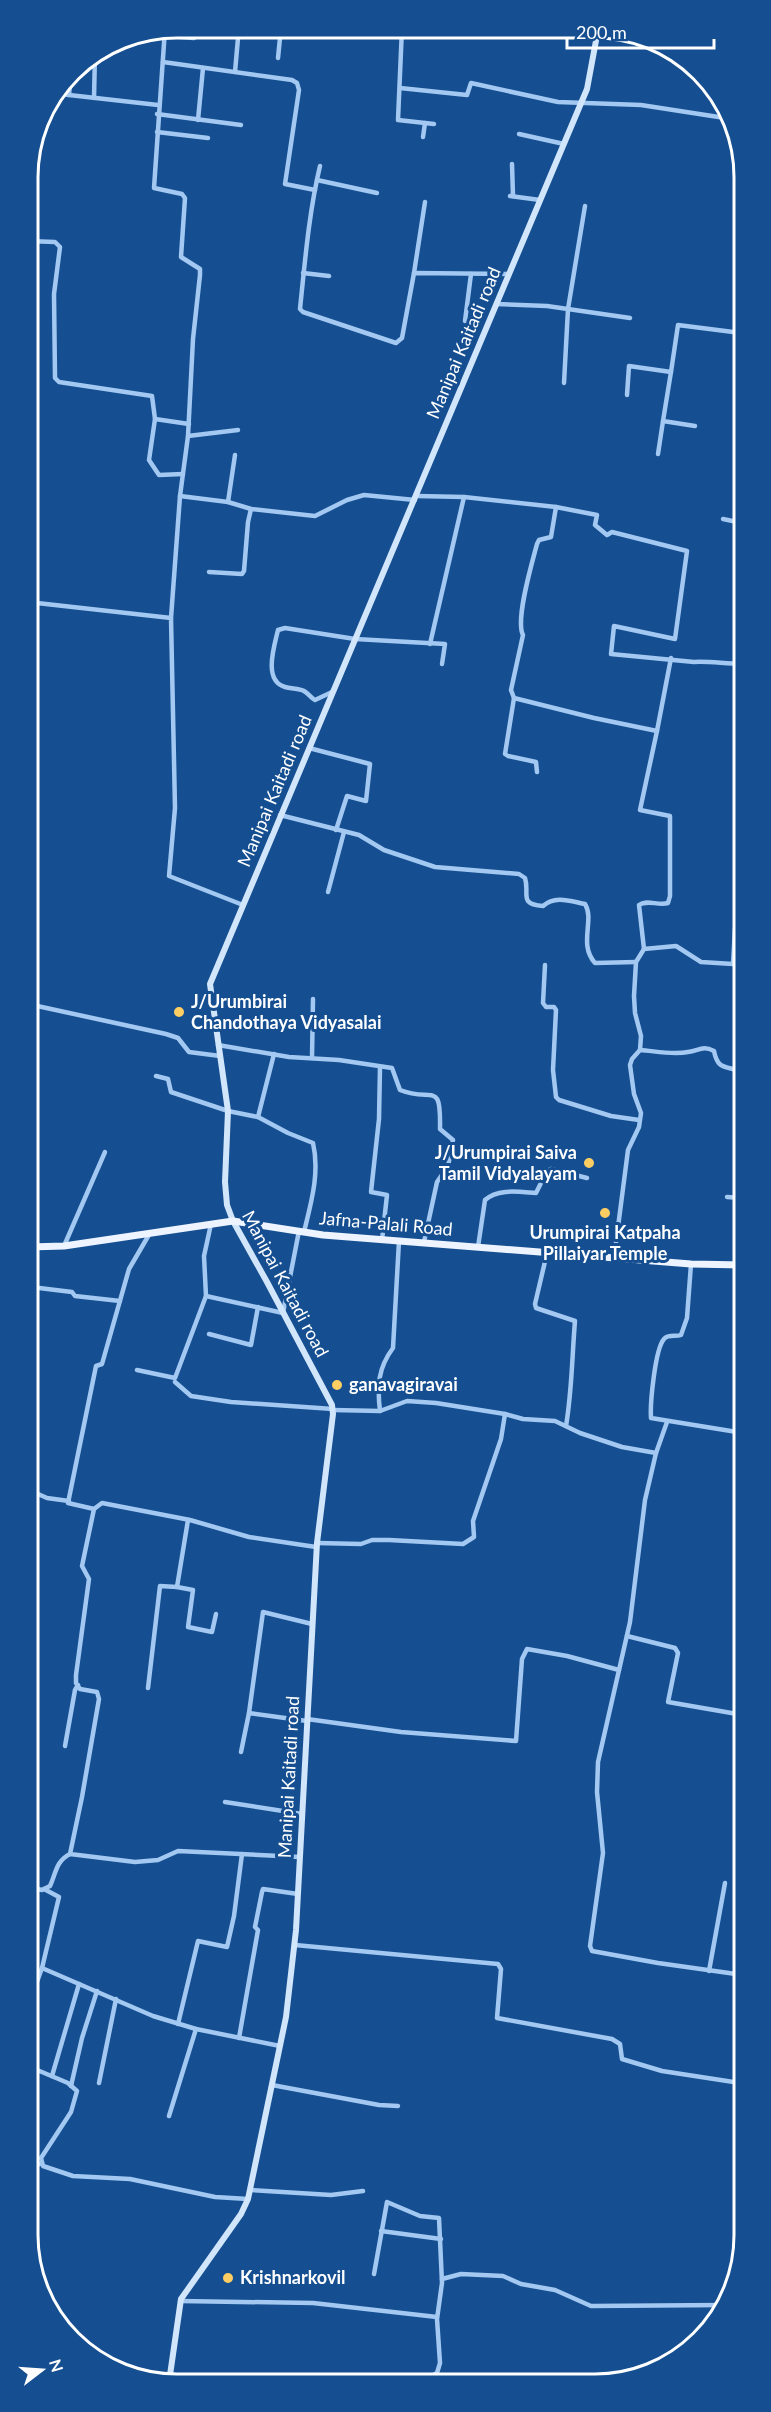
<svg xmlns="http://www.w3.org/2000/svg" width="771" height="2412" font-family="Lato,sans-serif">
	<rect width="100%" height="100%" fill="#154f91"/>
	<g fill="none" stroke-linecap="round" stroke-linejoin="round">
		<g stroke="#a3c8f1" stroke-width="4.5">
			<path d="M402,28L398,120L434,124"/>
			<path d="M165,29L154,188L182,194L185,198L181,257L200,269V275L193,339L188,436L180,496L171,618"/>
			<path d="M143,34L194,38"/>
			<path d="M278,58L281,28"/>
			<path d="M163,62L292,80L297,83L299,90L285,184L315,190"/>
			<path d="M235,72L239,27"/>
			<path d="M400,88L467,95L471,83L558,102L641,105L725,118"/>
			<path d="M55,93L69,95L71,73"/>
			<path d="M69,95L158,105"/>
			<path d="M94,98L95,54"/>
			<path d="M157,114L241,125"/>
			<path d="M198,120L203,68"/>
			<path d="M157,132L208,138"/>
			<path d="M519,134L564,144"/>
			<path d="M423,137L425,123"/>
			<path d="M512,164L513,196"/>
			<path d="M320,166C309,212 305,261 300,309L303,312L396,343L402,338L414,273L509,274"/>
			<path d="M317,180L377,193"/>
			<path d="M510,196L540,200"/>
			<path d="M27,241L55,242L60,247L54,294L55,378L59,382L152,396L155,419L149,460L159,475L183,474"/>
			<path d="M303,273L329,276"/>
			<path d="M414,273L425,202"/>
			<path d="M496,304L547,306L630,318"/>
			<path d="M465,321L471,274"/>
			<path d="M671,372L663,421L695,426"/>
			<path d="M564,383L568,309L585,206"/>
			<path d="M627,395L629,366L671,372L678,325L741,333"/>
			<path d="M155,419L189,424"/>
			<path d="M188,436L238,430"/>
			<path d="M658,454L663,421"/>
			<path d="M180,496L228,502L251,509L315,516L347,500L364,495L415,500"/>
			<path d="M417,496L464,497L430,644"/>
			<path d="M464,497L556,507L597,515L595,525L607,535L612,532L687,551L675,639L614,626L611,654L694,662C710,661 725,664 742,664"/>
			<path d="M228,502L235,455"/>
			<path d="M556,507L551,537L539,540L537,544C532,563 515,620 523,635L511,690L514,698L594,718L657,731L671,658"/>
			<path d="M723,519L742,523"/>
			<path d="M209,572L242,574L244,571L248,522L251,509"/>
			<path d="M28,602L171,618L175,808L169,876L243,905"/>
			<path d="M332,692L315,700C311,698 309,694 304,691C299,688 291,689 285,687C263,681 274,647 278,630L285,628L355,639L445,644L442,664"/>
			<path d="M514,698L505,754L508,756L536,762L537,772"/>
			<path d="M309,748L370,764L366,801L347,796L336,830"/>
			<path d="M280,815L359,835L384,850L435,867L519,874L525,878C530,894 518,904 543,906C555,895 570,901 585,904C595,920 578,944 595,963L636,962"/>
			<path d="M328,892L344,832"/>
			<path d="M644,949L639,905C647,899 658,906 668,903L670,896V816L640,810L657,731"/>
			<path d="M545,965L543,1003L546,1007H554L556,1010L553,1070L556,1097L559,1100L611,1116L639,1120"/>
			<path d="M28,1004L166,1034L178,1038L189,1052L220,1056"/>
			<path d="M218,1045L289,1057L339,1060L392,1068L400,1090C433,1103 441,1079 440,1129L453,1140L448,1166L437,1182L424,1242"/>
			<path d="M640,1050C655,1051 672,1055 688,1052C699,1051 702,1045 714,1051C718,1071 726,1065 742,1072"/>
			<path d="M312,1058L313,999"/>
			<path d="M380,1067L379,1119L371,1192L387,1195L382,1240"/>
			<path d="M156,1076L168,1079L171,1092L228,1111L258,1117L288,1133L313,1143C320,1173 311,1203 304,1232"/>
			<path d="M258,1117L274,1054"/>
			<path d="M727,1197L742,1198"/>
			<path d="M150,1233L129,1269L102,1364L96,1366L68,1503L94,1509L102,1503L190,1520L249,1537L316,1547"/>
			<path d="M64,1246L105,1152"/>
			<path d="M478,1247L485,1200C498,1188 520,1192 536,1193L547,1171L551,1169L587,1178"/>
			<path d="M547,1253L535,1304L536,1308L575,1321C572,1356 572,1391 566,1426"/>
			<path d="M614,1258L628,1150L639,1127L641,1113L634,1094L630,1065L632,1059L640,1050L641,1036L635,1013L634,996L636,962L644,949L676,946L701,962L733,964L735,929L742,914"/>
			<path d="M691,1264L687,1318L681,1335C676,1337 668,1334 664,1339C655,1349 650,1404 651,1418L743,1433"/>
			<path d="M31,1287L72,1292L75,1296L120,1301"/>
			<path d="M206,1296L283,1313L299,1231"/>
			<path d="M209,1334L251,1345L258,1307"/>
			<path d="M137,1370L175,1378L206,1296L204,1256L211,1224"/>
			<path d="M175,1382L191,1396L231,1402L333,1409"/>
			<path d="M333,1410L380,1411L407,1401L436,1403L505,1414L523,1419L555,1421L580,1433L622,1447L656,1453"/>
			<path d="M380,1411C377,1386 378,1368 393,1348L399,1241"/>
			<path d="M667,1422L656,1453L645,1500L630,1622L598,1762L597,1792L603,1853L590,1946L592,1951L658,1963L743,1975"/>
			<path d="M29,1490L47,1498L69,1501"/>
			<path d="M94,1509L82,1566L89,1579L76,1675V1683L80,1689L97,1692L99,1699L82,1797L70,1854L135,1862L158,1860L178,1851L300,1857"/>
			<path d="M317,1543L361,1544L372,1540H389L463,1544L474,1537L473,1521L501,1439L505,1414"/>
			<path d="M177,1587L193,1590L188,1627L212,1632L216,1614"/>
			<path d="M627,1636L675,1648L678,1653L668,1702L743,1715"/>
			<path d="M148,1688L160,1586L177,1587L188,1520"/>
			<path d="M249,1713L263,1612L312,1624"/>
			<path d="M307,1719L401,1732L516,1741L522,1659L527,1649L567,1656L619,1670"/>
			<path d="M65,1746L75,1690L78,1685"/>
			<path d="M241,1752L249,1713L307,1721"/>
			<path d="M225,1802L302,1814"/>
			<path d="M29,1887L42,1890L50,1886C56,1873 56,1861 70,1854"/>
			<path d="M295,1945L498,1964L501,1969L497,2018L612,2039L620,2044L622,2059L662,2071L740,2083L743,2075"/>
			<path d="M42,1968L153,2016L196,2029L280,2046"/>
			<path d="M709,1971L725,1883"/>
			<path d="M30,2001L42,1968L59,1897L44,1889"/>
			<path d="M178,2024L198,1941L227,1947L234,1916L242,1854"/>
			<path d="M239,2038L258,1930L255,1927L262,1892L263,1889L298,1894"/>
			<path d="M30,2067L68,2083L77,2091L71,2112L41,2158L43,2166L73,2176L130,2179L215,2197L248,2199"/>
			<path d="M52,2076L79,1984"/>
			<path d="M99,2083L116,1999"/>
			<path d="M272,2085L379,2105L398,2106"/>
			<path d="M71,2086L82,2038L97,1991"/>
			<path d="M169,2116L196,2029"/>
			<path d="M30,2162L36,2165L42,2163"/>
			<path d="M250,2190L331,2195L363,2191"/>
			<path d="M381,2231L441,2239"/>
			<path d="M374,2274L387,2202L420,2216L439,2218L442,2283L437,2319L440,2363L437,2373L428,2378L427,2382"/>
			<path d="M442,2279L461,2274L503,2276L521,2284L555,2290L591,2306L725,2305"/>
			<path d="M180,2301L313,2303L437,2317"/>
		</g>
		<g stroke="#d1e5fb" stroke-width="6">
			<path d="M104,2359L159,2382"/>
			<path d="M169,2382L181,2299L241,2214L248,2199L286,2017L296,1930L317,1543L333,1414L332,1405L267,1282L233,1221L227,1205L225,1182L228,1111L210,984L587,89L598,30"/>
		</g>
		<path stroke="#edf4ff" stroke-width="7" d="M29,1247L64,1246L233,1221L323,1235L691,1264L743,1265"/>
	</g>
	<g fill="#ffce63" stroke="#154f91" stroke-width="2">
		<circle cx="179" cy="1012" r="6"/>
		<circle cx="589" cy="1163" r="6"/>
		<circle cx="605" cy="1213" r="6"/>
		<circle cx="337" cy="1385" r="6"/>
		<circle cx="228" cy="2278" r="6"/>
	</g>
	<g text-anchor="middle" stroke-width="6" stroke-linejoin="round" paint-order="stroke">
		<g font-size="18" fill="#fff" stroke="#154f91">
			<text transform="translate(464 343) rotate(-67)" y="6">Manipai Kaitadi road</text>
			<text transform="translate(275 791) rotate(-67)" y="6">Manipai Kaitadi road</text>
			<text transform="translate(386 1224) rotate(5)" y="6">Jafna-Palali Road</text>
			<text transform="translate(285 1284) rotate(62)" y="6">Manipai Kaitadi road</text>
			<text transform="translate(289 1777) rotate(-87)" y="6">Manipai Kaitadi road</text>
		</g>
		<g font-size="18" font-weight="bold" fill="#fff" stroke="#154f91" text-anchor="start">
			<text x="191" y="1008">J/Urumbirai<tspan x="191" dy="21">Chandothaya Vidyasalai</tspan></text>
			<text x="577" y="1159" text-anchor="end">J/Urumpirai Saiva<tspan x="577" dy="21">Tamil Vidyalayam</tspan></text>
			<text x="605" y="1239" text-anchor="middle">Urumpirai Katpaha<tspan x="605" dy="21">Pillaiyar Temple</tspan></text>
			<text x="349" y="1391">ganavagiravai</text>
			<text x="240" y="2284">Krishnarkovil</text>
		</g>
	</g>
	<path d="M0 0H771V2412H0ZM177 38H595A139 139 0 0 1 734 177V2235A139 139 0 0 1 595 2374H177A139 139 0 0 1 38 2235V177A139 139 0 0 1 177 38Z" fill="#154f91" fill-rule="evenodd"/>
	<path fill="none" stroke="#fff" stroke-width="3" d="M177 38H595A139 139 0 0 1 734 177V2235A139 139 0 0 1 595 2374H177A139 139 0 0 1 38 2235V177A139 139 0 0 1 177 38Z"/>
	<g transform="translate(42 2370) rotate(73)" stroke="#154f91" stroke-width="4.5" paint-order="stroke">
	<path d="M0-4.5L10 22L0 15L-10 22Z" fill="#ffffff"/>
	<text y="-9" font-size="16" font-weight="bold" text-anchor="middle" fill="#ffffff">N</text>
	</g>
	<path d="M567 39v9h147v-9" fill="none" stroke="#ffffff" stroke-width="3"/>
	<text x="576" y="39" font-size="18" fill="#ffffff" stroke="#154f91" stroke-width="4.5" paint-order="stroke">200 m</text>
</svg>
